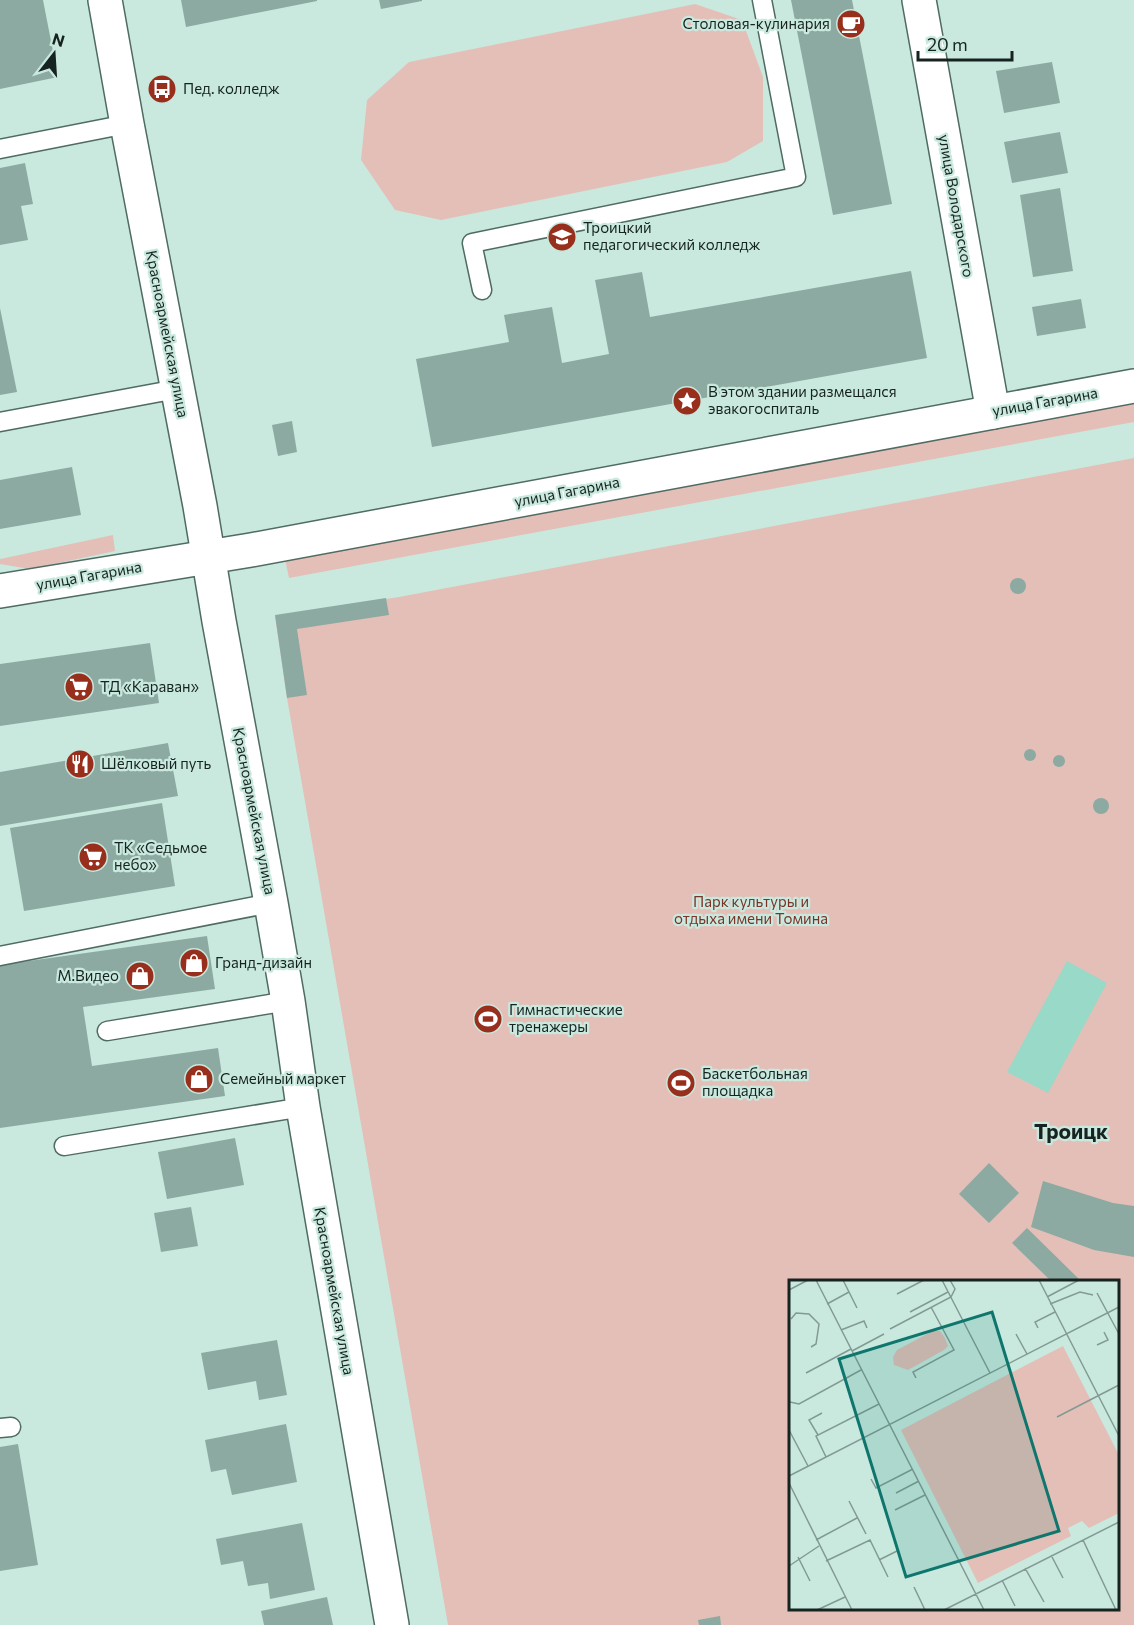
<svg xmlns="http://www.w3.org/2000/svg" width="1134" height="1625" font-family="Commissioner,sans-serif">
	<rect width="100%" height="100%" fill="#c9e9df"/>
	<g fill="#e4bfb8" fill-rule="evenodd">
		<path d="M695,4L742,20L763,77V141L727,162L441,220L395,210L361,160L367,100L409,62Z"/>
		<path d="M1134,403V422L289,578L285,559Z"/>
		<path d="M1134,458V1625H448L287,698L275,616L399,597ZM790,1282H1118V1608H790Z"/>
		<path d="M113,535L115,551L30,569L0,564V559Z"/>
	</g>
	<path fill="#98d9c8" d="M1067,961L1107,983L1048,1093L1007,1072Z"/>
	<g fill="#8caaa1">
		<path d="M0,0H43L58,77L0,89Z"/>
		<path d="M181,0H317V1L186,27Z"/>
		<path d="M379,0H422V1L381,9Z"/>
		<path d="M791,0H852L892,204L833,215Z"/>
		<path d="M1052,62L1060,103L1004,113L996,71Z"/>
		<path d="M1060,132L1068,173L1012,183L1004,142Z"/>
		<path d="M25,163L33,204L21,206L28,240L0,245V168Z"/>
		<path d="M1060,188L1073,271L1033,277L1020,195Z"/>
		<path d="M911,271L927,358L432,447L416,359L509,342L504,315L552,307L562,363L609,354L595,280L642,272L650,317Z"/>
		<path d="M1081,299L1086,328L1037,336L1032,307Z"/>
		<path d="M0,308L17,392L0,395Z"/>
		<path d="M292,421L297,452L278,456L272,425Z"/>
		<path d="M72,467L81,515L0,529V480Z"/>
		<circle cx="1018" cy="586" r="8"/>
		<path d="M386,598L389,615L297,629L307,695L287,698L275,615Z"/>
		<path d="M150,643L159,703L0,726V664Z"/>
		<path d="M168,743L178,796L0,826V772Z"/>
		<circle cx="1030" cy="755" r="6"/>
		<circle cx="1059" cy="761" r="6"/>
		<circle cx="1101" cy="806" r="8"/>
		<path d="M162,803L175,886L24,911L10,828Z"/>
		<path d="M207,936L215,989L83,1007L92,1066L218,1048L225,1096L0,1128V965Z"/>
		<path d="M235,1138L244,1185L167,1199L158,1152Z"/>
		<path d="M989,1163L1019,1193L989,1223L959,1194Z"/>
		<path d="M1043,1181L1113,1203L1134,1206V1257L1094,1250L1031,1227Z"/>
		<path d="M191,1207L198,1246L161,1252L154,1213Z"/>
		<path d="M1027,1228L1082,1282H1052L1012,1243Z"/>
		<path d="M277,1340L287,1395L259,1400L256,1381L208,1390L201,1353Z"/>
		<path d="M286,1424L297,1482L232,1495L226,1469L211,1472L205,1440Z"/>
		<path d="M18,1444L38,1565L0,1571V1447Z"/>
		<path d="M302,1523L315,1590L270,1599L268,1583L248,1586L243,1561L221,1565L216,1539Z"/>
		<path d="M327,1597L333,1625H264L261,1611Z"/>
		<path d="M720,1616L721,1625H699L698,1620Z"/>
	</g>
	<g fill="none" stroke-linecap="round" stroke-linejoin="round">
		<g stroke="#4f6b63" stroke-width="21">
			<g id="lane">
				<path d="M0,149L127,124"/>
				<path d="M482,290L472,243L796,177L762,0"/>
				<path d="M0,422L177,389"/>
				<path d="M0,956L271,903"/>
				<path d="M107,1031L288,1001"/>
				<path d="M64,1146L303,1107"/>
				<path d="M0,1428L11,1427"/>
			</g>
		</g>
		<g stroke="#4f6b63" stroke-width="36">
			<path id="street" d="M919,0L993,412"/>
		</g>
		<g stroke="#4f6b63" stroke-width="36">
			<g id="secondary">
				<path d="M105,0L127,124L200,506L219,621L271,903L288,1001L303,1107L392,1625"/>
				<path d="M0,591L251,550L1134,386"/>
			</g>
		</g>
		<use href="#lane" stroke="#fff" stroke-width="18"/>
		<use href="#street" stroke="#fff" stroke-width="33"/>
		<use href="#secondary" stroke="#fff" stroke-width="33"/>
	</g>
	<defs>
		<g id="cafe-disc" transform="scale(1.5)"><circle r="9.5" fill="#982f1d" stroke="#c9e9df"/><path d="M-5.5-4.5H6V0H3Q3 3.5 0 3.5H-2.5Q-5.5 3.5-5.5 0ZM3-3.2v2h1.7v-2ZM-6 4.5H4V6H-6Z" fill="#fff"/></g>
		<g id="bus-disc" transform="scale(1.5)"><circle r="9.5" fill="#982f1d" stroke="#c9e9df"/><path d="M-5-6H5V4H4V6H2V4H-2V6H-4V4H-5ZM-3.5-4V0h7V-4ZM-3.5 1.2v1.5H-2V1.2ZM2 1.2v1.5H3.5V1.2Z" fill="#fff"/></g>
		<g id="university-disc" transform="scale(1.5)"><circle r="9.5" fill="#982f1d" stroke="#c9e9df"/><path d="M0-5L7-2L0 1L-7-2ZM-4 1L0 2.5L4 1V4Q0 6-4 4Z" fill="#fff"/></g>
		<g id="sight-disc" transform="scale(1.5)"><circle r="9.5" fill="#982f1d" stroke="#c9e9df"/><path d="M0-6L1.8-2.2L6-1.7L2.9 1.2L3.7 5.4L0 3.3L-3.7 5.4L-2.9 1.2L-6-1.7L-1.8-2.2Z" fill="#fff"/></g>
		<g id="supermarket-disc" transform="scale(1.5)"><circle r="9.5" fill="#982f1d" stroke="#c9e9df"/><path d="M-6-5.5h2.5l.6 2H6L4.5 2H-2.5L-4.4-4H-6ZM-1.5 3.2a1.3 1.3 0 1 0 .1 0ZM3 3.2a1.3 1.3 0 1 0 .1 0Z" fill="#fff"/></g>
		<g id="restaurant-disc" transform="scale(1.5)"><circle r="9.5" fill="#982f1d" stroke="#c9e9df"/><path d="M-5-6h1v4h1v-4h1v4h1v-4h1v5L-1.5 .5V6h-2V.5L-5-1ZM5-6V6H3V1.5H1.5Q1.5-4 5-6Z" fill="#fff"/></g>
		<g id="shop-disc" transform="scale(1.5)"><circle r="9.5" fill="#982f1d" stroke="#c9e9df"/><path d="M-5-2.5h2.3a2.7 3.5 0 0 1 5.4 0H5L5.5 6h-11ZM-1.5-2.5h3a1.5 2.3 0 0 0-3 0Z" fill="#fff"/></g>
		<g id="stadium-disc" transform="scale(1.5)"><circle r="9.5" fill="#982f1d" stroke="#c9e9df"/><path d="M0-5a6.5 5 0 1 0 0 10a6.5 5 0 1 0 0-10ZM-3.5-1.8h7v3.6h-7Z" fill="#fff"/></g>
	</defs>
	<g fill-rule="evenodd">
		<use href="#cafe-disc" x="851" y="24"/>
		<use href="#bus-disc" x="162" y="89"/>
		<use href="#university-disc" x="562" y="237"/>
		<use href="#sight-disc" x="687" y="401"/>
		<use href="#supermarket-disc" x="79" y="687"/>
		<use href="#restaurant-disc" x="80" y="764"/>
		<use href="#supermarket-disc" x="93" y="857"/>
		<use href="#shop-disc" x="194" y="963"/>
		<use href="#shop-disc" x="140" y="976"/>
		<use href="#stadium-disc" x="488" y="1019"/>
		<use href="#shop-disc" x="199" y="1079"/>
		<use href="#stadium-disc" x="681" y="1083"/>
	</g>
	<g text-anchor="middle" stroke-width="4.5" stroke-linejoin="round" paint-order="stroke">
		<g font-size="15" fill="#172320" stroke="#c9e9df" text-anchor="start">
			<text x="830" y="29" text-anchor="end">Столовая-кулинария</text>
			<text x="183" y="94">Пед. колледж</text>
			<text x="583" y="233">Троицкий<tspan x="583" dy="17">педагогический колледж</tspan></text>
			<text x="708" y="397">В этом здании размещался<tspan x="708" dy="17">эвакогоспиталь</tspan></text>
			<text x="100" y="692">ТД «Караван»</text>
			<text x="101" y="769">Шёлковый путь</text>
			<text x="114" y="853">ТК «Седьмое<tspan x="114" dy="17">небо»</tspan></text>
			<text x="215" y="968">Гранд-дизайн</text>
			<text x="119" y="981" text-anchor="end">М.Видео</text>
			<text x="509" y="1015">Гимнастические<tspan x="509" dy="17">тренажеры</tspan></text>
			<text x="702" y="1079">Баскетбольная<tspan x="702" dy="17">площадка</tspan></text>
			<text x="220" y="1084">Семейный маркет</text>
		</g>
		<g font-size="15" fill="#172320" stroke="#c9e9df">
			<text transform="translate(956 206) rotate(80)" y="5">улица Володарского</text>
			<text transform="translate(167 334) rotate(79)" y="5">Красноармейская улица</text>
			<text transform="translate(1045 402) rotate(-10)" y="5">улица Гагарина</text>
			<text transform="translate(567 492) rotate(-11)" y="5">улица Гагарина</text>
			<text transform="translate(89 576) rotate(-10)" y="5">улица Гагарина</text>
			<text transform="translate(254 811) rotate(79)" y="5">Красноармейская улица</text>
			<text transform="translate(334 1291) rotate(80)" y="5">Красноармейская улица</text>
		</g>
		<g font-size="15" fill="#793327" stroke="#c9e9df">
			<text x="751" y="907">Парк культуры и<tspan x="751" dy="17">отдыха имени Томина</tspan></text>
		</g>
		<g font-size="21" font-weight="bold" fill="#172320" stroke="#c9e9df">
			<text x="1071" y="1139">Троицк</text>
		</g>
	</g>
	<g transform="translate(789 1280)">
		<rect width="330" height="330" fill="#c9e9df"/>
		<path d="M144,51H151L156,58L159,66L155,70L119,90L105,85L104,77L108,70ZM274,66L330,175V233L300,248L293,241L279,248L282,256L189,303L112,150Z" fill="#e4bfb8"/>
		<path fill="none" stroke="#829a93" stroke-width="1.5" d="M27,0L195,330M54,0L68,28M153,0L201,93M250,0L330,156M0,10L19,0M308,13L330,54M108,14L135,0M258,17L290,0M38,24L60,12M261,24L291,12L304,15M121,32L159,12M2,39L7,33L20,34L30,44L27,64L22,67M249,48L246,42L266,32M101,49L162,17L166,9L161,0M52,50L75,41L78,48M227,54L238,74M308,65L319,60L315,52M63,71L95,54M17,93L62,69M127,98L124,92L165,70L142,27M1,122L10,124L72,90M268,137L330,105M0,150L19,186M29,155L20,140L33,133M37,177L27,156L90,124M0,196L330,27M82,199L87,208L124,189M0,203L63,330M107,213L130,201M60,221L77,254M106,230L136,215M27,260L68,238M294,260L327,330M262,275L274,298M9,277L21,301M90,280L110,270M37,281L81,260L99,297M0,286L30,266M236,288L255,322M213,300L226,326M125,307L136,330M28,330L56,317M155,330L330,242"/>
		<path fill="#0f766e" fill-opacity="0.15" stroke="#0f766e" stroke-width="3" d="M203,32L270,251L117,297L50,79Z"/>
		<rect width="330" height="330" fill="none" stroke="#172320" stroke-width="3"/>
	</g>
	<g transform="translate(54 54) rotate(17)" stroke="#c9e9df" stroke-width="4.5" paint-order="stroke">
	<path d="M0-4.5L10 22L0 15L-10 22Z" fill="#172320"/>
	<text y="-9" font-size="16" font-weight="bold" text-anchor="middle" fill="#172320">N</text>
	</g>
	<path d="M918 51v9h94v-9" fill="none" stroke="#172320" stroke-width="3"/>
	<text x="927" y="51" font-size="18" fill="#172320" stroke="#c9e9df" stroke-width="4.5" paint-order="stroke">20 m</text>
</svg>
